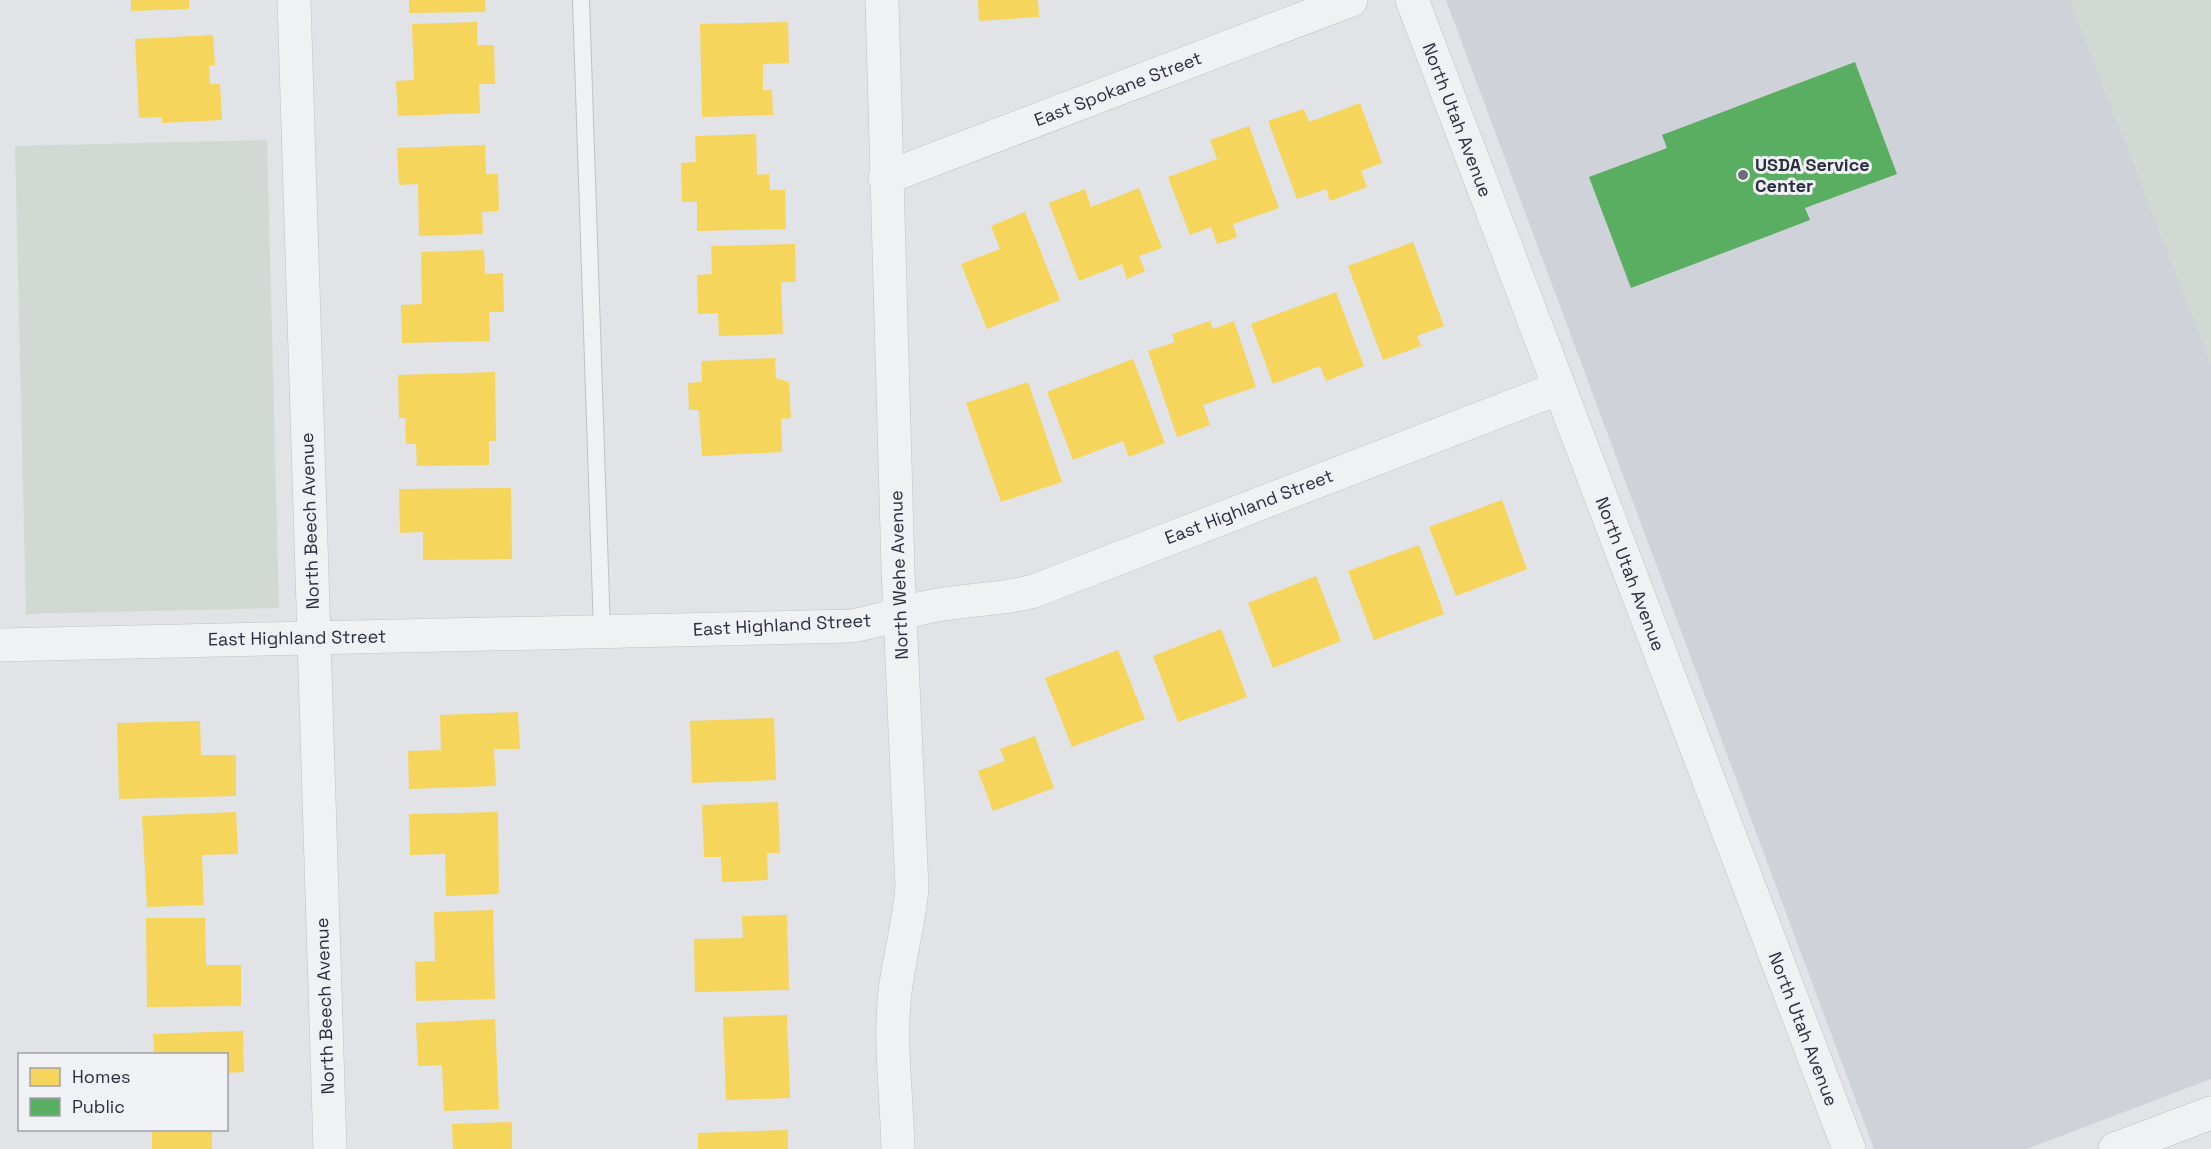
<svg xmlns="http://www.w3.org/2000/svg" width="2211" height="1149" font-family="'Space Grotesk',sans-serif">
	<rect width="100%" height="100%" fill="#e1e3e6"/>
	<path fill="#d0d2d9" d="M1446,0H2070L2211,363V1079L2027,1149H1874Z"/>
	<g fill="#d1d9d2">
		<path d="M2070,0H2211V363Z"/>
		<path d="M267,140L279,608L26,614L15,146Z"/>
	</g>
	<g fill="#f6d55c">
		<path d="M131,0H189V9L131,11Z"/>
		<path d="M409,0H485V12L409,13Z"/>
		<path d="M978,0H1038L1039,17L979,21Z"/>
		<path d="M477,22V45H494L495,84H479L480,113L398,116L396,81L414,80L412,24Z"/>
		<path d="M788,22L789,63L763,64V90H772L773,115L702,117L700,24Z"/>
		<path d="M213,35L215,65L209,66L210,84H220L222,120L162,123V117L139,118L135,39Z"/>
		<path d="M1360,103L1382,163L1361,171L1367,187L1330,201L1326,189L1297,199L1268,121L1304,109L1309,122Z"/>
		<path d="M1249,126L1279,208L1233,224L1237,237L1217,244L1211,227L1190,235L1168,177L1217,159L1210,140Z"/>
		<path d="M756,134L757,175L769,174L770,190H785L786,229L697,231V202H682L681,163L696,162L695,136Z"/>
		<path d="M485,145L486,174H498L499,211L482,212L483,234L419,236L418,184L399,185L397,148Z"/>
		<path d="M1139,188L1162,248L1139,256L1145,271L1127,279L1122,264L1079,281L1049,203L1085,189L1091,207Z"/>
		<path d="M1025,212L1060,300L987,329L961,264L1000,249L991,226Z"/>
		<path d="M1413,242L1444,326L1417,336L1421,346L1383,360L1348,266Z"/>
		<path d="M795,244L796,282H781L783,334L719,336L718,313L698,314L697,275L712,274L711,246Z"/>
		<path d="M484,250L485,274L503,273L504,312H489L490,341L402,343L401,305L422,304L421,252Z"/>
		<path d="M1336,292L1364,366L1326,381L1320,366L1273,384L1251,324Z"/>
		<path d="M1210,321L1213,329L1234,321L1256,387L1203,405L1210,425L1177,437L1148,351L1175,342L1172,334Z"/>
		<path d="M775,358L776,378L789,382L791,418L781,419L782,452L702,456L699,410H689L688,383L702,382L701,361Z"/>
		<path d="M1133,359L1165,443L1129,457L1123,441L1073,460L1047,392Z"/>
		<path d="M495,372L496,441H489V465L417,466L416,444H406L405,418H399L398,375Z"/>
		<path d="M1028,382L1062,482L1001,502L966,403Z"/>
		<path d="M511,488L512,559L423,560V532L400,533L399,489Z"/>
		<path d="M1502,500L1527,569L1456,596L1429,527Z"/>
		<path d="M1419,545L1444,614L1374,640L1348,571Z"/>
		<path d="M1316,576L1341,641L1273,668L1248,603Z"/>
		<path d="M1221,629L1247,697L1178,722L1153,656Z"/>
		<path d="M1118,650L1145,719L1072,747L1045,678Z"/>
		<path d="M518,712L520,749H494L496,786L409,789L408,751L441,750L440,715Z"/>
		<path d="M774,718L776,780L692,783L690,721Z"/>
		<path d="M200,721L201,755H236V796L119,799L117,723Z"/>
		<path d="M1035,736L1054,788L993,811L978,771L1005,761L1000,749Z"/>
		<path d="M778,802L780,853H767L768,880L722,882L721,857H704L702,805Z"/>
		<path d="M236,812L238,854L202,855L204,905L147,907L142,816Z"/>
		<path d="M498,812L499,894L446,896L445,854L410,855L409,814Z"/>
		<path d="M493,910L495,999L416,1001L415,962L435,961L434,912Z"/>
		<path d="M787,915L789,990L695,992L694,939L743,938L742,916Z"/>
		<path d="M146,918H205L206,965H241V1006L147,1007Z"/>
		<path d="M787,1015L790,1098L726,1100L723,1017Z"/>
		<path d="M495,1019L499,1109L444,1111L442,1065L418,1066L416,1023Z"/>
		<path d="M243,1031L244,1072L226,1073V1054H154L153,1034Z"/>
		<path d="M512,1122V1149H453L452,1124Z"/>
		<path d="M212,1130V1149H152V1132Z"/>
		<path d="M788,1130V1149H698V1133Z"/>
	</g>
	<path fill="#5aae61" d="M1855,62L1897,174L1805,208L1810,220L1631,288L1589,177L1667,148L1662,135Z"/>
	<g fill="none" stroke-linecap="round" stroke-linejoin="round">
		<g stroke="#c0c1c4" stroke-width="18">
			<path id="service" d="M581,0L602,631"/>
		</g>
		<g stroke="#c0c1c4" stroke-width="34">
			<g id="minor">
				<path d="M294,0L330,1149"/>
				<path d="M882,0L898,569L912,888C909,927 897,963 894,1002C890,1047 897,1102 898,1149"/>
				<path d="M1412,0L1849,1149"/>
				<path d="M885,178L1351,0"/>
				<path d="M0,645L851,626C876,622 899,614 923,608C960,599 997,601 1034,591L1559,388"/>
				<path d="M2115,1149L2211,1113"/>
			</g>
		</g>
		<use href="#service" stroke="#f0f1f3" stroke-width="16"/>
		<use href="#minor" stroke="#f0f1f3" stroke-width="33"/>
	</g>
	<circle fill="#6b6e78" stroke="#eff1f5" stroke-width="2" cx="1743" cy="175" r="6"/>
	<g text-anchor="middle" stroke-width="6" stroke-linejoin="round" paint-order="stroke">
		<g font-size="18" fill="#2b2f3d" stroke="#eff1f5">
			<text transform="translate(1118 89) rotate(-21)" y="6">East Spokane Street</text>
			<text transform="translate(1457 120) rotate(69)" y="6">North Utah Avenue</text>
			<text transform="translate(1249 507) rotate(-21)" y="6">East Highland Street</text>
			<text transform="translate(310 521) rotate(-92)" y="6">North Beech Avenue</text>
			<text transform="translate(1630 574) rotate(69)" y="6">North Utah Avenue</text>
			<text transform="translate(899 575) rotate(-92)" y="6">North Wehe Avenue</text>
			<text transform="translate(782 625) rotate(-3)" y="6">East Highland Street</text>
			<text transform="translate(297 638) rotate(-1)" y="6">East Highland Street</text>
			<text transform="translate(325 1006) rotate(-92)" y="6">North Beech Avenue</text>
			<text transform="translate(1803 1029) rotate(69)" y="6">North Utah Avenue</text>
		</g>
		<g font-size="18" font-weight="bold" fill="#2b2f3d" stroke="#eff1f5" text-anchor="start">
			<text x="1755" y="171">USDA Service<tspan x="1755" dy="21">Center</tspan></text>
		</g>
	</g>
	<rect x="18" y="1053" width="210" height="78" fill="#eff1f5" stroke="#a1a3ab" stroke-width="1.5"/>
	<rect x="30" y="1068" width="30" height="18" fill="#f6d55c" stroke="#a1a3ab" stroke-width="1.5"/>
	<text x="72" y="1083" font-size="18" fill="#2b2f3d">Homes</text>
	<rect x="30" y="1098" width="30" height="18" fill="#5aae61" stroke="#a1a3ab" stroke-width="1.5"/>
	<text x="72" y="1113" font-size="18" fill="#2b2f3d">Public</text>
</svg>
